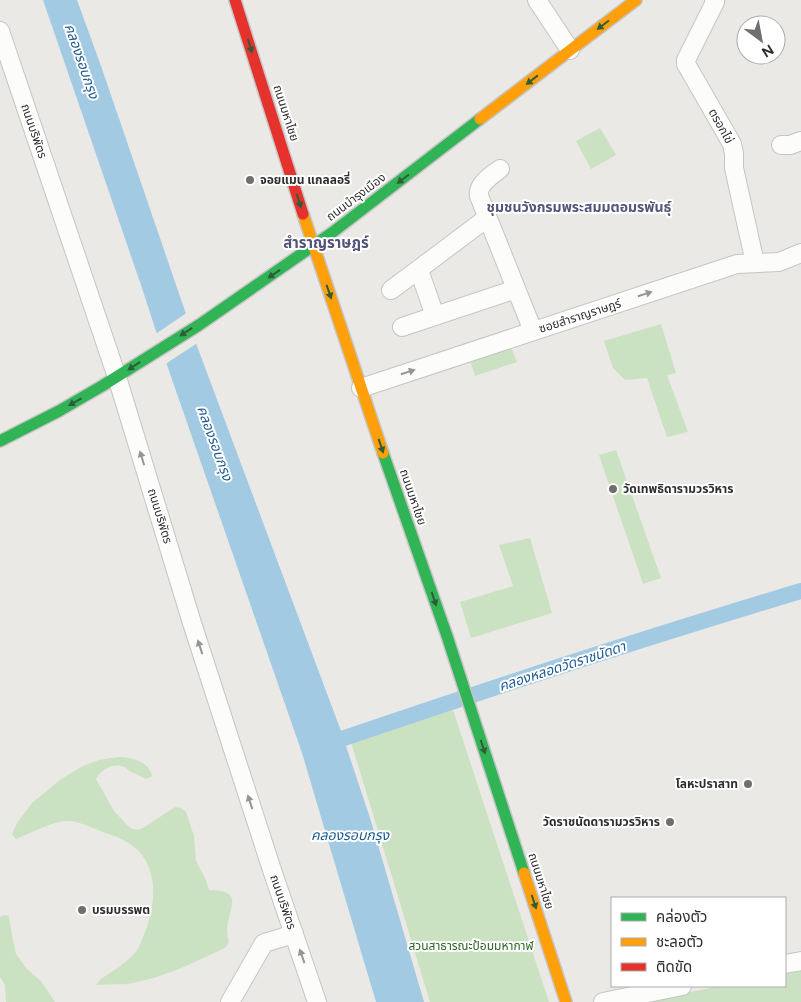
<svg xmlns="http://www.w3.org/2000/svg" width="801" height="1002" font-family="Figtree,'Noto Sans Thai',sans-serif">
	<rect width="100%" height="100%" fill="#eae9e5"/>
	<g fill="#cbe2c2">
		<path d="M600,128L616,155L591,169L576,141Z"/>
		<path d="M661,324L676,373L667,375L688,432L667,437L647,378L625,380L613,368L604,341Z"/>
		<path d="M511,347L517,362L475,376L470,360Z"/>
		<path d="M616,450L661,578L643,584L599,455Z"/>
		<path d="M530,538L552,613L471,638L460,602L513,586L499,545Z"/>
		<path d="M453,710L549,1002H430L351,742Z"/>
		<path d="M118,757C131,757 149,761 152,776L146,779C141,776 136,774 131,772C129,771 127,768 124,767C114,762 100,770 96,779L114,811L127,825L132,829L138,830L143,828L175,807L181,808L186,812L194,836L196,861L205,878L209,890C247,890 227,910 227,930C227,934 228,939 229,942L225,948L184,967L154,978L128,984L96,985L100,980C112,971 129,962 138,949C140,945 142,939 144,935C154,910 159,877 142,855C133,843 120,838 106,833C94,829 80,821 66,821C51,822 31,833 16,839L12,834L17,823L32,803L61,779L83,766L99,760Z"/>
		<path d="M4,915L9,916L12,935L16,954L27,969L41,981L55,1002H6L5,985L0,977V917Z"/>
		<path d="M801,969V1002H640L721,986H785V972Z"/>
	</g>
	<path fill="#a2cae3" d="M43,0H77L101,66L197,346L341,731L371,821L424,1002H376L302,753L167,365L142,288Z"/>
	<path fill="#eae9e5" d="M188,312L199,342L164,365L154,335Z"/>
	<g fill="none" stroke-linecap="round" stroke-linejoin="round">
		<path stroke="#a2cae3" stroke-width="16" d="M324,745C482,691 641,639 801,591"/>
		<g stroke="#c5c5c5" stroke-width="20">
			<g id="street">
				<path d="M537,0L570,50"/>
				<path d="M714,0L715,2L686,60V64L732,144L734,154V168L755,263"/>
				<path d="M0,31L117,377L192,623L272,870L317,1002"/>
				<path d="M781,145H790L801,141"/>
				<path d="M500,169C491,176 477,184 479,196L533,331"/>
				<path d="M419,270L435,316"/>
				<path d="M391,290L487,218"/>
				<path d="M402,327L516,289"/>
				<path d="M361,388L737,264L779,262L801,253"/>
				<path d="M785,964L801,961"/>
				<path d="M230,1002L264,943L294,934"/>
				<path d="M603,1002L682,986"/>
			</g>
		</g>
		<g stroke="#c5c5c5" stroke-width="14">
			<g id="fast">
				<path d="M0,441L59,411L102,386L199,325L333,232L480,119"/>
				<path d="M383,453L447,636L524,873"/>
			</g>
		</g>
		<g stroke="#c5c5c5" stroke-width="14">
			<g id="slow">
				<path d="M480,119L636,0"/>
				<path d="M303,214L383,453"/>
				<path d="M524,873L566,1002"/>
			</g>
		</g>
		<g stroke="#c5c5c5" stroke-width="14">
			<path id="jam" d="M235,0L303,214"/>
		</g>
		<use href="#street" stroke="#fcfcfb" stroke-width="18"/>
		<use href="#fast" stroke="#30b455" stroke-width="11"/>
		<use href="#slow" stroke="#ff9f0a" stroke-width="11"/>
		<use href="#jam" stroke="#e5322d" stroke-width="11"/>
	</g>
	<defs><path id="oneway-solid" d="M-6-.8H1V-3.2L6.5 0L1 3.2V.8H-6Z" transform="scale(1.25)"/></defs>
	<g fill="#2f5d3c">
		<use href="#oneway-solid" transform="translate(603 25) rotate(143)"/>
		<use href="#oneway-solid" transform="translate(250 46) rotate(73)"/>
		<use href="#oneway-solid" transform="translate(532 80) rotate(142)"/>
		<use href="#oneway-solid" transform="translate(403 179) rotate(143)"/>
		<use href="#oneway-solid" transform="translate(299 201) rotate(72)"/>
		<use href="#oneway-solid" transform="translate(274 274) rotate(146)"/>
		<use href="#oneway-solid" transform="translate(329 292) rotate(71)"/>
		<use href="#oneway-solid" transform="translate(186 332) rotate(147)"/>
		<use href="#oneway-solid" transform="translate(134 366) rotate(147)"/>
		<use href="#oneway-solid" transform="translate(75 402) rotate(151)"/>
		<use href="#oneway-solid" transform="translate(381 446) rotate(71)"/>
		<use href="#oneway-solid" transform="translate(434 599) rotate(71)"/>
		<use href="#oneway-solid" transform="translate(483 747) rotate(72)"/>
		<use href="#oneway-solid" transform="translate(534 902) rotate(72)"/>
	</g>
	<g fill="#959594">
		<use href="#oneway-solid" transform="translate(645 294) rotate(-18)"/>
		<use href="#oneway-solid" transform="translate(408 372) rotate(-18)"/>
		<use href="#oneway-solid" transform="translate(142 458) rotate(-107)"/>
		<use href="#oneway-solid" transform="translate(200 647) rotate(-108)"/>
		<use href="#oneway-solid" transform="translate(250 802) rotate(-108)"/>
		<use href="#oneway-solid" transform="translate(302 956) rotate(-109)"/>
	</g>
	<g fill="#706f6e" stroke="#fff" stroke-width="2">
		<circle cx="250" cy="180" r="5"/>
		<circle cx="613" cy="489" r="5"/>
		<circle cx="748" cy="784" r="5"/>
		<circle cx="670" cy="822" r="5"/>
		<circle cx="82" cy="910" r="5"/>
	</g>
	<g text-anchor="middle" stroke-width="4" stroke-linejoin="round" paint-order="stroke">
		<g font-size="12" fill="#2e2e2e" stroke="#fff">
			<text transform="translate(286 113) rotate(72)" y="4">ถนนมหาไชย</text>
			<text transform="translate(721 126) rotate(61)" y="4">ตรอกไข่</text>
			<text transform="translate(34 131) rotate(71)" y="4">ถนนบริพัตร</text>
			<text transform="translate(356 197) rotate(-37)" y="4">ถนนบำรุงเมือง</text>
			<text transform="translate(580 316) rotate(-18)" y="4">ซอยสำราญราษฎร์</text>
			<text transform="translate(413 497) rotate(71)" y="4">ถนนมหาไชย</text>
			<text transform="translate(160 516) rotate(73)" y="4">ถนนบริพัตร</text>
			<text transform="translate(541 881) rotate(72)" y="4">ถนนมหาไชย</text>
			<text transform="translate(283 902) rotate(71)" y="4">ถนนบริพัตร</text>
		</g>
		<g font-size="12" font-weight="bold" fill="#2e2e2e" stroke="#fff" text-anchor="start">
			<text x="260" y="184">จอยแมน แกลลอรี่</text>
			<text x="623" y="493">วัดเทพธิดารามวรวิหาร</text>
			<text x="738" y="788" text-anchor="end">โลหะปราสาท</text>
			<text x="660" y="826" text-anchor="end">วัดราชนัดดารามวรวิหาร</text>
			<text x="92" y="914">บรมบรรพต</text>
		</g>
		<g font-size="12" fill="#296524" stroke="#fff">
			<text x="471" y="950">สวนสาธารณะป้อมมหากาฬ</text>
		</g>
		<g font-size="14" font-style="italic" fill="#1e5a92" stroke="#fff">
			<text transform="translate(82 61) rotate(71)" y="5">คลองรอบกรุง</text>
			<text transform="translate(215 443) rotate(70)" y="5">คลองรอบกรุง</text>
			<text transform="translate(562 666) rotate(-18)" y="5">คลองหลอดวัดราชนัดดา</text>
			<text x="350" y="840">คลองรอบกรุง</text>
		</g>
		<g font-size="14" font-weight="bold" fill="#53547a" stroke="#fff">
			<text x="579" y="212">ชุมชนวังกรมพระสมมตอมรพันธุ์</text>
		</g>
		<g font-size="15" font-weight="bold" fill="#53547a" stroke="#fff">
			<text x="326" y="248">สำราญราษฎร์</text>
		</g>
	</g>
	<rect x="611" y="897" width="175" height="90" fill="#ffffff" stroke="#ababab"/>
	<rect x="621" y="913" width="25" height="8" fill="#30b455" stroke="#ababab"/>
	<text x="656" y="922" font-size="15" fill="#2e2e2e">คล่องตัว</text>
	<rect x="621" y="938" width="25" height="8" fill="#ff9f0a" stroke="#ababab"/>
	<text x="656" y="947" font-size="15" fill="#2e2e2e">ชะลอตัว</text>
	<rect x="621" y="963" width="25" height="8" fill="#e5322d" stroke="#ababab"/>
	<text x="656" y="972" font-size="15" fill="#2e2e2e">ติดขัด</text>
	<g transform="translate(761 40) rotate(148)"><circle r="24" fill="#ffffff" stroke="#ababab"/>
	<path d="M0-4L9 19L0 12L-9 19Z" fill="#706f6e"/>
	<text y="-8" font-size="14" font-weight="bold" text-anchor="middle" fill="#2e2e2e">N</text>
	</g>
</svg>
